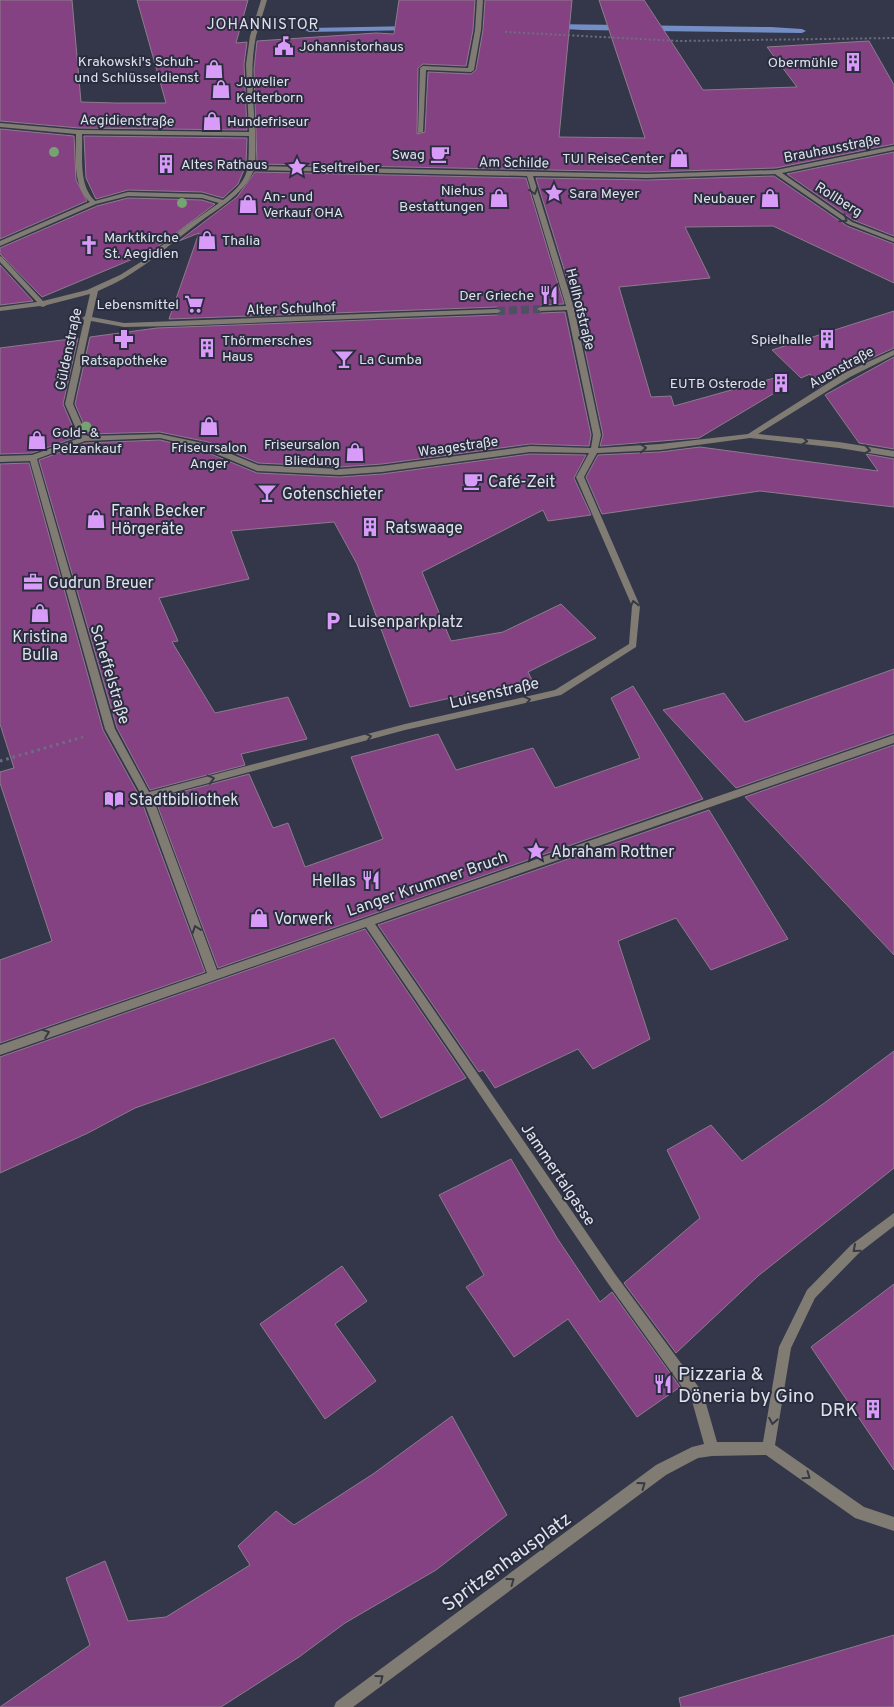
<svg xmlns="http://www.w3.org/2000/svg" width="894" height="1707" font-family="Overpass,sans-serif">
	<rect width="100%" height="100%" fill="#333749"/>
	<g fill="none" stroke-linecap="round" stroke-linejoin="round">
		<g fill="#738dc5" fill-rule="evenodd">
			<path d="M551,24L771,27L802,29L806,31L802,33L582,30L548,28V24Z"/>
			<path d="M414,26H417V30L309,32L305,30L309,28Z"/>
		</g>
	</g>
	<g fill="#844283" stroke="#8d7b8c">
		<path d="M0,0H72L81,102L116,103H166L137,0H248L236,43L247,42L244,64L247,130L79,128L0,121Z"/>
		<path d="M399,0H475L473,30L466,66L423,64L418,68L417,134L425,132L428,72L471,74L476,70L483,30L485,0H572L559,137L645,138L599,0H644L703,90L797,87L767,47L869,41L894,85V144L776,168L647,172L257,164L254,69L257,41L376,33L394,34Z"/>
		<path d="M0,129L74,136L76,180L87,201L0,239Z"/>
		<path d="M84,136L247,138L246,165L238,184L223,198L202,192L128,190L96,199L86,178Z"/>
		<path d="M894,152V236L853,220L787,174Z"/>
		<path d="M255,172L526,178L564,304L541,305L535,310L541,313L565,312L591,435L589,446L530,444L382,464L340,467L258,463L208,442L160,432L88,434L75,404L90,337L157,328L497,315L503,312L497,307L169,319L199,233L179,241L237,197Z"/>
		<path d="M774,176L847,226L894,244V283L773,226L685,227L710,278L619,287L651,397L671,396L674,406L778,377L783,388L699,438L600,446L603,435L576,308L536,178L647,180Z"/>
		<path d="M128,198L202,200L215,204L152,251L42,297L0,254V248L97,206Z"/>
		<path d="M0,265L33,301L0,305Z"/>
		<path d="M894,311V348L843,371L819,387L810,374L801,378L772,350Z"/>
		<path d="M78,338L63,404L77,437L32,453L0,454V348Z"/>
		<path d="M894,357V449L859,443L825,395Z"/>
		<path d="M160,440L201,450L257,473L340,477L382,474L530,454L586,455L574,478L591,515L548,521L543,510L422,572L451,641L503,632L561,604L596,638L528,672L532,680L410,707L357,564L334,522L231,531L249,579L159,598L178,641L172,642L215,713L288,697L307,739L241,754L245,765L150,790L117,728L39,460L85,443Z"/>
		<path d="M700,447L878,471L866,454L894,459V507L760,491L602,514L586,477L598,455L660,452Z"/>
		<path d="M29,463L103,730L140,797L205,972L0,1043V960L52,941L0,783V772L14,768L0,724V464Z"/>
		<path d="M894,669V733L736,788L663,710L724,693L745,722Z"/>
		<path d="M633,686L703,799L218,968L155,799L249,774L273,828L288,823L305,867L383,839L351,757L438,734L456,770L533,748L555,788L640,758L611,698Z"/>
		<path d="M894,745V955L745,797Z"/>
		<path d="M709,810L788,939L711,970L676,918L618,941L650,1039L593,1069L578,1049L495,1088L483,1070L479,1072L378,925Z"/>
		<path d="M365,929L466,1078L381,1118L334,1038L135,1108L88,1133L0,1173V1057Z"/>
		<path d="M894,1051V1168L758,1276L676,1353L624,1283L700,1218L667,1150L711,1125L742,1161L823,1104Z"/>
		<path d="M511,1159L557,1238L600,1302L612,1292L680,1387L637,1417L568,1319L514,1357L466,1287L484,1275L439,1195Z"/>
		<path d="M342,1266L367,1301L335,1324L376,1381L325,1419L260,1324Z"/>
		<path d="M894,1284V1470L811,1347Z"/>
		<path d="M452,1416L507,1515L436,1570L345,1623L299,1657L221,1707H0L90,1645L66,1578L105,1561L128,1621L166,1617L250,1565L238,1546L276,1511L294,1525L373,1474Z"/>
		<path d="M894,1635V1707H681L679,1698Z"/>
	</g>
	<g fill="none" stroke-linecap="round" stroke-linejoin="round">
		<path stroke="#4d5162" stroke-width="8" stroke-dasharray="8 4" stroke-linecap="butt" d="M497,311L541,309"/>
		<path stroke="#6b6f7f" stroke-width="2" stroke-dasharray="2 2.5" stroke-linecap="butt" d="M505,32L679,41L894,38"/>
		<path stroke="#6b6f7f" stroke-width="3" stroke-dasharray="2.5 4" stroke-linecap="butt" d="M0,761L83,737"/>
		<g fill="#807c73" fill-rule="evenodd">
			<path d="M261,0H267L256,36L253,38L250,36Z"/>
			<path d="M477,0H483L481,30L474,70L471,72L426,70L423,132L418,133L420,68L423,66L468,68L475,30Z"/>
		</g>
		<path fill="#807c73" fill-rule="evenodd" d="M253,34L256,36C247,80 258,123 255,166L647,174L776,170L894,146V150L782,173L852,222L894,238V242L848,224L775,174L647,178L533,176L574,308L601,435L598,448L660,444L748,434L844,373L894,350V355L850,377L758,434L839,442L894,451V457L839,448L750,438L660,450L597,453L584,477L640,606L636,647L561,695L405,730L153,798L217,970L894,735V743L375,924L615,1274L703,1393L717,1442H763L779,1347L807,1290L851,1245L894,1213V1226L859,1253L815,1298L791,1348L775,1445L864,1507L894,1517V1531L855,1518L766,1455L712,1456L698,1458L666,1475L353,1707H334L336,1702L656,1465L692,1447L704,1444L692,1401L607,1282L366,927L0,1055V1045L207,973L142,796L105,729L30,461L0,462V456L32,455L80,438L65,404L84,320L82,318L85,316L90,294L47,305L43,307L40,306L0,311V307L37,302L0,262V256L2,257L43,301L87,290L120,275L144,260L186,226L219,203L202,198L128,196L96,204L0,246V241L90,202C72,186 76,156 76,134L0,127V123L79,130L249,132L246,64L250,36ZM82,134L249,136C248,169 252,178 223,200L202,194L128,192L95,201C78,185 83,155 82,134ZM254,170L527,176L566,306L541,307L537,309L541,311L567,310L593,435L591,448L530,446L382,466L340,469L258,465L207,444L160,434L87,436L73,404L91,321L124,327L172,326L497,313L501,311L497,309L124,323L92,317L98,291C137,275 160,252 193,227C216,209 242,197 254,170ZM160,438L202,448L257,471L340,475L382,472L530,452L589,453L576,477L632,606L629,644L555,690L405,724L149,792L115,729L37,459L85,441Z"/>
	</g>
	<g fill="#76a372">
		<circle cx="54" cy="152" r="5"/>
		<circle cx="182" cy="203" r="5"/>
		<circle cx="86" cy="427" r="5.5"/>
	</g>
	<defs><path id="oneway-chevron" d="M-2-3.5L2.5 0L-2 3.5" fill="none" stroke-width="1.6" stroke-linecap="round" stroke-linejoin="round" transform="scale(1.25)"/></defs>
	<g stroke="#363946">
		<use href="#oneway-chevron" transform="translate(534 191) rotate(73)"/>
		<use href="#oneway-chevron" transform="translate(844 219) rotate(33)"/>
		<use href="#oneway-chevron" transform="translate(804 441) rotate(6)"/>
		<use href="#oneway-chevron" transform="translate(643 448) rotate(-4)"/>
		<use href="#oneway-chevron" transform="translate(867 450) rotate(9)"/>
		<use href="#oneway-chevron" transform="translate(634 604) rotate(-104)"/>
		<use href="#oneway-chevron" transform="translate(527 700) rotate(-13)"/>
		<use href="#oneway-chevron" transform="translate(368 737) rotate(-15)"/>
		<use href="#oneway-chevron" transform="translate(211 779) rotate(-15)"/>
		<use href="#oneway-chevron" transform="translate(196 929) rotate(-110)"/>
		<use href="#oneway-chevron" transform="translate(46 1033) rotate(-19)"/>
		<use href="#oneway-chevron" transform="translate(856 1249) rotate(139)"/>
		<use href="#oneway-chevron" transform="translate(773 1421) rotate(100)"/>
		<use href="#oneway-chevron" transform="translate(807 1476) rotate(35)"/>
		<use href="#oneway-chevron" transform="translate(642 1485) rotate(-36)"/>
		<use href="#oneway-chevron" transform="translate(511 1581) rotate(-36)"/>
		<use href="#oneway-chevron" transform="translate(380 1678) rotate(-36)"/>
	</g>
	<defs>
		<g id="civic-bare" transform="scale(1.5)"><path d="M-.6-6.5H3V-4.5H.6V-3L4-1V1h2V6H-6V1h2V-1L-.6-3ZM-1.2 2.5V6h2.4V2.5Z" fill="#d89bf8" stroke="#292d3e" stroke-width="2.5" paint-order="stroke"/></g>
		<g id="building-bare" transform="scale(1.5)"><path d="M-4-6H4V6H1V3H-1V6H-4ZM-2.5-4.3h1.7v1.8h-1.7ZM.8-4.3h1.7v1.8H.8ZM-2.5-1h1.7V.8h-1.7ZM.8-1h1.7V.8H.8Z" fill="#d89bf8" stroke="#292d3e" stroke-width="2.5" paint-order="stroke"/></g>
		<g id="shop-bare" transform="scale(1.5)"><path d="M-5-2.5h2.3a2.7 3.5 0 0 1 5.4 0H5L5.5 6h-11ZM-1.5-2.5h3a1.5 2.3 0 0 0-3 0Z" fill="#d89bf8" stroke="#292d3e" stroke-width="2.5" paint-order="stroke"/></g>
		<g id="cafe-bare" transform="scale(1.5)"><path d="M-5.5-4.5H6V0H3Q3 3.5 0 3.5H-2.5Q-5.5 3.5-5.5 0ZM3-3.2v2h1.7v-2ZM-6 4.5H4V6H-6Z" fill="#d89bf8" stroke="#292d3e" stroke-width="2.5" paint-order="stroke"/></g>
		<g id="sight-bare" transform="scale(1.5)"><path d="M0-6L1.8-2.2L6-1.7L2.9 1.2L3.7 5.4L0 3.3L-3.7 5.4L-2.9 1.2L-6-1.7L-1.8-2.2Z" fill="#d89bf8" stroke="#292d3e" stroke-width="2.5" paint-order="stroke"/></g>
		<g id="church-bare" transform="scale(1.5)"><path d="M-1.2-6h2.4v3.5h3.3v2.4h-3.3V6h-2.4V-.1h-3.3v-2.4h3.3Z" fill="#d89bf8" stroke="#292d3e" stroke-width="2.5" paint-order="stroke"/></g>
		<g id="restaurant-bare" transform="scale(1.5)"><path d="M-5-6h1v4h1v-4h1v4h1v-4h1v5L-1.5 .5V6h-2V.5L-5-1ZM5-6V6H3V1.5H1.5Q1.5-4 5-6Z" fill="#d89bf8" stroke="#292d3e" stroke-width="2.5" paint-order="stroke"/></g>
		<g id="supermarket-bare" transform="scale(1.5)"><path d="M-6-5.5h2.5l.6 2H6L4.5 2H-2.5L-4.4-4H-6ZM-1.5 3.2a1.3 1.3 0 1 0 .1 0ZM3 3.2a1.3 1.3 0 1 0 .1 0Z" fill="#d89bf8" stroke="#292d3e" stroke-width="2.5" paint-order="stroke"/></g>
		<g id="pharmacy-bare" transform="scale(1.5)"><path d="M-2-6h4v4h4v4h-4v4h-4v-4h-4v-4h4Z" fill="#d89bf8" stroke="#292d3e" stroke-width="2.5" paint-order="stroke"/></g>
		<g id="bar-bare" transform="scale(1.5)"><path d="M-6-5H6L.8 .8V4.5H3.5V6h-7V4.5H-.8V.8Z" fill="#d89bf8" stroke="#292d3e" stroke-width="2.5" paint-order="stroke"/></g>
		<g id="office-bare" transform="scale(1.5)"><path d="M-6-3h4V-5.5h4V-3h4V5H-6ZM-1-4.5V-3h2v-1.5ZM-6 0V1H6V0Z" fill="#d89bf8" stroke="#292d3e" stroke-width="2.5" paint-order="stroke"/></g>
		<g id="parking-bare" transform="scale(1.5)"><path d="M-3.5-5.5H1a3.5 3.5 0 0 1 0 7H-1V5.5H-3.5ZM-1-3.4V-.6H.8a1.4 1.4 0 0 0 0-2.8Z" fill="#d89bf8" stroke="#292d3e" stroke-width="2.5" paint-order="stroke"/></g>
		<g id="library-bare" transform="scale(1.5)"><path d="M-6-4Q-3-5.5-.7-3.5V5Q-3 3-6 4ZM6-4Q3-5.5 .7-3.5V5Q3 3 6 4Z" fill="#d89bf8" stroke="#292d3e" stroke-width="2.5" paint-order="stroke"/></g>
	</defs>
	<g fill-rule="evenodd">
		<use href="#civic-bare" x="284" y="46"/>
		<use href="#building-bare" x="853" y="62"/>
		<use href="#shop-bare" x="214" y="69"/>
		<use href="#shop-bare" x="221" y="89"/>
		<use href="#shop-bare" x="212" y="121"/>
		<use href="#cafe-bare" x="440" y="154"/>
		<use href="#shop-bare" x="679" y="158"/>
		<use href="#building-bare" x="166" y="164"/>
		<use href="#sight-bare" x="297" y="167"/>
		<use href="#sight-bare" x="554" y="193"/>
		<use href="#shop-bare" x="499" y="198"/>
		<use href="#shop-bare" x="770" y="198"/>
		<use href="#shop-bare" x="248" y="204"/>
		<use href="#shop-bare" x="207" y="240"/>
		<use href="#church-bare" x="89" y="245"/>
		<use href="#restaurant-bare" x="549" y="295"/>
		<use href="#supermarket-bare" x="194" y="304"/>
		<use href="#pharmacy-bare" x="124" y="339"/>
		<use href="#building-bare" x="827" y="339"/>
		<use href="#building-bare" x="207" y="348"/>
		<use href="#bar-bare" x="344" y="359"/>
		<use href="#building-bare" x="781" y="383"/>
		<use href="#shop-bare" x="209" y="426"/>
		<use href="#shop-bare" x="37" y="440"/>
		<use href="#shop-bare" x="355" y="452"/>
		<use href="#cafe-bare" x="473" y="481"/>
		<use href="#bar-bare" x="267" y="493"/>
		<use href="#shop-bare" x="96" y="519"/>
		<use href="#building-bare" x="370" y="527"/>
		<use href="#office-bare" x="33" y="582"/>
		<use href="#shop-bare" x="40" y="613"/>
		<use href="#parking-bare" x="333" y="621"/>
		<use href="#library-bare" x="114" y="799"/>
		<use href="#sight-bare" x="536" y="851"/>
		<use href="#restaurant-bare" x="371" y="880"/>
		<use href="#shop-bare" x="259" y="918"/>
		<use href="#restaurant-bare" x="663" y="1384"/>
		<use href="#building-bare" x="873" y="1409"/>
	</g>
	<g text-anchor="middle" stroke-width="4" stroke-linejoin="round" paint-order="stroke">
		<g font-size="14" fill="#dfe2ed" stroke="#292d3e" text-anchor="start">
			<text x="299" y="51">Johannistorhaus</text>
			<text x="199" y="66" text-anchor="end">Krakowski's Schuh-<tspan x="199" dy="16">und Schlüsseldienst</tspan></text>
			<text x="838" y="67" text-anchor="end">Obermühle</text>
			<text x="236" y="86">Juwelier<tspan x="236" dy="16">Kelterborn</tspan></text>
			<text x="227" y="126">Hundefriseur</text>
			<text x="425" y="159" text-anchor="end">Swag</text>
			<text x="664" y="163" text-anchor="end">TUI ReiseCenter</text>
			<text x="181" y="169">Altes Rathaus</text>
			<text x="312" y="172">Eseltreiber</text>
			<text x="484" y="195" text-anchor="end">Niehus<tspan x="484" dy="16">Bestattungen</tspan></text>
			<text x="569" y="198">Sara Meyer</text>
			<text x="263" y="201">An- und<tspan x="263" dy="16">Verkauf OHA</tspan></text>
			<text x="755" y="203" text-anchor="end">Neubauer</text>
			<text x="104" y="242">Marktkirche<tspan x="104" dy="16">St. Aegidien</tspan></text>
			<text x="222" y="245">Thalia</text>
			<text x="534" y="300" text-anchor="end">Der Grieche</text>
			<text x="179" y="309" text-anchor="end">Lebensmittel</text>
			<text x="812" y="344" text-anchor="end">Spielhalle</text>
			<text x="222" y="345">Thörmersches<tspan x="222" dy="16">Haus</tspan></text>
			<text x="359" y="364">La Cumba</text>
			<text x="124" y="365" text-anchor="middle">Ratsapotheke</text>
			<text x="766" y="388" text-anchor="end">EUTB Osterode</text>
			<text x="52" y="437">Gold- &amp;<tspan x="52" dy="16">Pelzankauf</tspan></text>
			<text x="340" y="449" text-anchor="end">Friseursalon<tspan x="340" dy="16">Bliedung</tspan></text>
			<text x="209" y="452" text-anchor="middle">Friseursalon<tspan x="209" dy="16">Anger</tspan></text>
		</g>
		<g font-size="14" fill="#dfe2ed" stroke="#292d3e">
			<text transform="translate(127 120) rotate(1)" y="5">Aegidienstraße</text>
			<text transform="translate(832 148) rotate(-11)" y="5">Brauhausstraße</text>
			<text transform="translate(514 162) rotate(1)" y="5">Am Schilde</text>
			<text transform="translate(839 199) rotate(32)" y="5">Rollberg</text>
			<text transform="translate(291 308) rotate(-2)" y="5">Alter Schulhof</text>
			<text transform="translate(581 309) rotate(76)" y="5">Hellhofstraße</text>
			<text transform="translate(68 349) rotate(-78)" y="5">Güldenstraße</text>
			<text transform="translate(841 367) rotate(-29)" y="5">Auenstraße</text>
			<text transform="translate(458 446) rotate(-8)" y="5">Waagestraße</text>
		</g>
		<g font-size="15" letter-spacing="1" fill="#dfe2ed" stroke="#292d3e">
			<text x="263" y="29">JOHANNISTOR</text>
		</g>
		<g font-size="16" fill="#dfe2ed" stroke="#292d3e" text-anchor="start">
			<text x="488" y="487">Café-Zeit</text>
			<text x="282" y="499">Gotenschieter</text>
			<text x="111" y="516">Frank Becker<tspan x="111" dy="18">Hörgeräte</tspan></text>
			<text x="385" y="533">Ratswaage</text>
			<text x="48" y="588">Gudrun Breuer</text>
			<text x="348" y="627">Luisenparkplatz</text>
			<text x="40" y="642" text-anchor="middle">Kristina<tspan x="40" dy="18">Bulla</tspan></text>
			<text x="129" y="805">Stadtbibliothek</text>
			<text x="551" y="857">Abraham Rottner</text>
			<text x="356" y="886" text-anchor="end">Hellas</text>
			<text x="274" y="924">Vorwerk</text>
		</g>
		<g font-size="16" fill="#dfe2ed" stroke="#292d3e">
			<text transform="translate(111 674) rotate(73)" y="6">Scheffelstraße</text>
			<text transform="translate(494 692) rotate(-13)" y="6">Luisenstraße</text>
			<text transform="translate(427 883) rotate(-19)" y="6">Langer Krummer Bruch</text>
			<text transform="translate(559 1174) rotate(56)" y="6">Jammertalgasse</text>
		</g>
		<g font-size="19" fill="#dfe2ed" stroke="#292d3e" text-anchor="start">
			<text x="678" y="1380">Pizzaria &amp;<tspan x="678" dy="22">Döneria by Gino</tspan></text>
			<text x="858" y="1416" text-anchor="end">DRK</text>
		</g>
		<g font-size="19" fill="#dfe2ed" stroke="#292d3e">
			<text transform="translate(506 1561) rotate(-36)" y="7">Spritzenhausplatz</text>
		</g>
	</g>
</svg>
